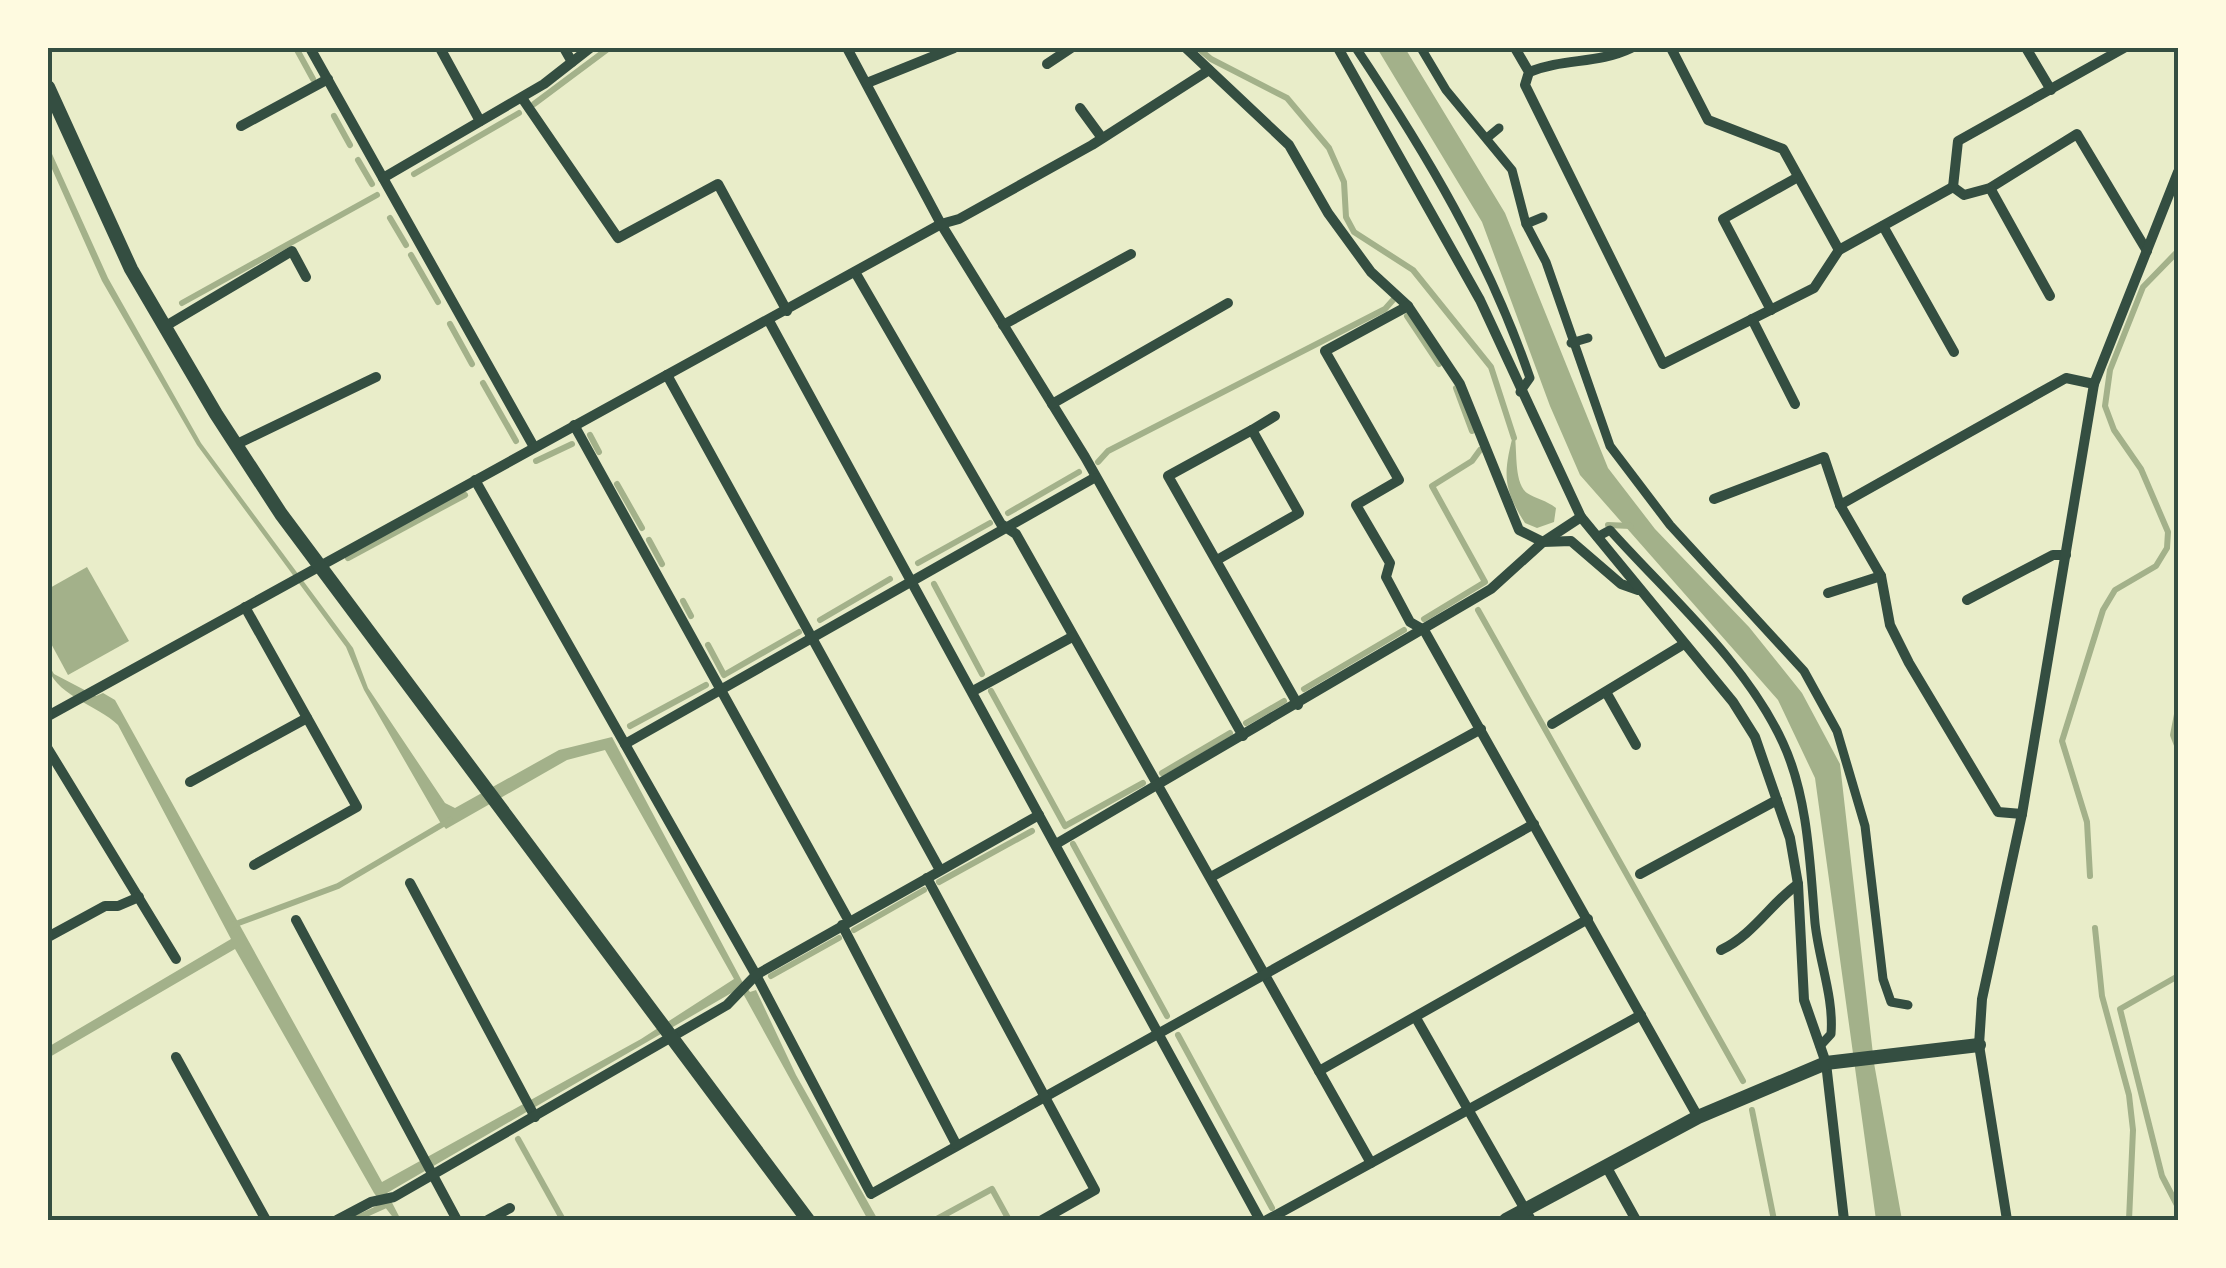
<svg xmlns="http://www.w3.org/2000/svg" width="2226" height="1268" font-family="'Nunito Sans',sans-serif">
	<rect width="100%" height="100%" fill="#e9edc9"/>
	<g fill="#a3b18a">
		<path d="M1377,48H1405L1505,213L1608,468L1655,529L1749,627L1802,693L1840,764L1874,1063L1902,1220H1876L1815,778L1778,700L1580,475L1550,406L1482,222Z"/>
		<path d="M48,145L108,278L201,443L353,648L368,688L445,803L455,808L559,750L612,737L743,983L750,992L756,990L796,1075L878,1220H868L740,988L387,1193L401,1220H395L374,1193L235,949L48,1058V1047L231,939L118,725C99,706 50,693 48,664L54,674L96,696L103,693L115,700L382,1182L641,1039L734,979L605,750L567,760L446,829L440,822L364,690L346,647L197,445L102,281L48,160Z"/>
		<path d="M1514,431C1518,448 1513,482 1527,493C1536,499 1546,500 1556,508L1554,522L1537,528L1525,523C1501,486 1504,472 1514,431Z"/>
		<path d="M87,567L129,641L68,675L48,638V589Z"/>
	</g>
	<g fill="none" stroke-linecap="round" stroke-linejoin="round">
		<g stroke="#a3b18a" stroke-width="6">
			<path d="M296,48L313,79"/>
			<path d="M1198,48L1211,59L1287,98L1329,148L1344,182L1346,217L1354,232L1413,270L1491,367L1514,438"/>
			<path d="M534,104L609,48"/>
			<path d="M334,116L350,145"/>
			<path d="M358,160L372,184"/>
			<path d="M414,174L519,113"/>
			<path d="M390,218L406,245"/>
			<path d="M411,255L438,302"/>
			<path d="M182,303L377,195"/>
			<path d="M1407,316L1439,364"/>
			<path d="M450,324L472,364"/>
			<path d="M483,383L516,441"/>
			<path d="M1456,388L1472,431"/>
			<path d="M590,435L599,452"/>
			<path d="M536,461L572,444"/>
			<path d="M1098,462L1108,451L1385,309L1393,300"/>
			<path d="M617,484L642,528"/>
			<path d="M1008,513L1079,472"/>
			<path d="M1608,525L1631,526"/>
			<path d="M649,540L662,564"/>
			<path d="M348,558L465,495"/>
			<path d="M918,563L990,523"/>
			<path d="M934,584L982,674"/>
			<path d="M683,601L691,616"/>
			<path d="M1478,610L1743,1081"/>
			<path d="M1424,619L1485,582L1432,486L1472,461L1480,450"/>
			<path d="M820,620L890,579"/>
			<path d="M708,645L724,675L799,632"/>
			<path d="M1304,689L1404,630"/>
			<path d="M991,691L1065,826L1143,783"/>
			<path d="M2178,709L2173,735L2178,748"/>
			<path d="M1246,723L1284,701"/>
			<path d="M630,726L706,685"/>
			<path d="M1162,773L1230,733"/>
			<path d="M1073,844L1167,1016"/>
			<path d="M2090,876L2087,822L2062,741L2103,610L2115,590L2156,566L2167,548L2168,532L2141,469L2114,430L2105,406L2110,370L2143,287L2178,251"/>
			<path d="M939,882L1032,831"/>
			<path d="M233,925L338,886L450,820"/>
			<path d="M2095,928L2102,996L2129,1095L2133,1130L2129,1220"/>
			<path d="M854,930L924,890"/>
			<path d="M771,976L839,938"/>
			<path d="M2178,976L2120,1009L2162,1176L2178,1207"/>
			<path d="M1178,1035L1272,1208"/>
			<path d="M1752,1110L1774,1220"/>
			<path d="M518,1139L563,1220"/>
			<path d="M353,1220L386,1205"/>
			<path d="M935,1220L992,1189L1009,1220"/>
		</g>
		<g stroke="#344e41" stroke-width="9">
			<path d="M1356,48C1426,153 1489,258 1530,378L1520,392"/>
			<path d="M1421,48L1446,90L1512,170L1526,224L1546,262L1610,446L1670,525L1804,671L1837,731L1865,826L1883,979L1891,1002L1908,1005"/>
			<path d="M1487,138L1499,128"/>
			<path d="M1526,224L1543,217"/>
			<path d="M1571,343L1588,338"/>
			<path d="M1597,537L1610,530C1669,596 1746,662 1783,743C1808,797 1810,864 1815,923C1819,961 1834,997 1831,1034L1820,1046"/>
		</g>
		<g stroke="#344e41" stroke-width="10">
			<path d="M310,48L534,447"/>
			<path d="M440,48L480,121"/>
			<path d="M564,48L572,62"/>
			<path d="M847,48L941,224L1085,457L1243,736"/>
			<path d="M1186,48L1289,145L1328,213L1371,272L1408,306L1460,384L1519,530L1543,542L1571,541L1621,584L1638,590"/>
			<path d="M1338,48L1480,300L1581,517L1733,702L1755,737L1790,838L1798,884L1804,1000L1826,1063L1844,1220"/>
			<path d="M1515,48L1529,72L1525,85L1663,364L1814,288L1839,250L1953,187"/>
			<path d="M1671,48L1708,120L1783,149L1839,250"/>
			<path d="M2026,48L2051,90"/>
			<path d="M1047,64L1071,48"/>
			<path d="M1529,72C1564,58 1598,64 1631,48"/>
			<path d="M867,83L954,48"/>
			<path d="M522,98L618,238L718,184L787,311"/>
			<path d="M1080,108L1102,138"/>
			<path d="M241,126L328,79"/>
			<path d="M383,178L544,84L590,48"/>
			<path d="M1953,187L1964,195L1990,188L2077,134L2147,251"/>
			<path d="M1953,187L1958,141L2124,48"/>
			<path d="M1990,188L2050,296"/>
			<path d="M1883,226L1954,352"/>
			<path d="M855,272L1001,524L1016,534L1371,1163"/>
			<path d="M1408,306L1325,351L1399,480L1356,505L1390,563L1386,577L1410,622L1424,630L1698,1117"/>
			<path d="M1771,310L1723,219L1798,177"/>
			<path d="M1752,319L1795,404"/>
			<path d="M769,321L1260,1220"/>
			<path d="M1003,325L1131,254"/>
			<path d="M164,327L292,251L306,277"/>
			<path d="M667,375L940,870"/>
			<path d="M1052,404L1228,303"/>
			<path d="M574,425L849,921"/>
			<path d="M1252,430L1168,476L1298,705"/>
			<path d="M235,445L376,377"/>
			<path d="M475,480L756,975L871,1194L1534,824"/>
			<path d="M1714,499L1824,457L1840,505L1881,576L1890,625L1909,663L1998,812L2022,814"/>
			<path d="M1840,505L2066,378L2094,384"/>
			<path d="M1217,560L1299,513L1252,430L1275,416"/>
			<path d="M1828,593L1881,576"/>
			<path d="M1967,600L2053,555H2066"/>
			<path d="M245,607L357,807L254,865"/>
			<path d="M973,691L1072,637"/>
			<path d="M1606,692L1636,745"/>
			<path d="M48,716L941,224L959,219L1092,145L1209,70"/>
			<path d="M1552,724L1684,644"/>
			<path d="M625,744L1094,478"/>
			<path d="M48,749L176,959"/>
			<path d="M190,782L307,718"/>
			<path d="M1056,844L1491,589L1543,542L1581,517"/>
			<path d="M1640,874L1777,800"/>
			<path d="M1211,877L1481,729"/>
			<path d="M927,878L1095,1190L1042,1220"/>
			<path d="M410,883L535,1117"/>
			<path d="M296,920L457,1220"/>
			<path d="M842,925L956,1144"/>
			<path d="M48,937L105,906H118L139,897"/>
			<path d="M1721,950C1754,934 1769,905 1798,884"/>
			<path d="M1416,1018L1531,1220"/>
			<path d="M176,1057L266,1220"/>
			<path d="M1319,1071L1588,919"/>
			<path d="M1606,1166L1636,1220"/>
			<path d="M337,1220L371,1202L394,1197L727,1005L756,975L1039,815"/>
			<path d="M488,1220L510,1208"/>
			<path d="M1267,1220L1641,1015"/>
			<path d="M2007,1220L1979,1045L1982,999L2022,814L2094,384L2178,172"/>
		</g>
		<g stroke="#344e41" stroke-width="14">
			<path d="M48,87L131,269L216,414L281,514L808,1220"/>
			<path d="M1506,1220L1698,1117L1826,1063L1979,1045"/>
		</g>
	</g>
	<rect width="2226" height="1268" fill="none" stroke="#fefae0" stroke-width="100"/>
	<rect x="50" y="50" width="2126" height="1168" fill="none" stroke="#344e41" stroke-width="4"/>
</svg>
